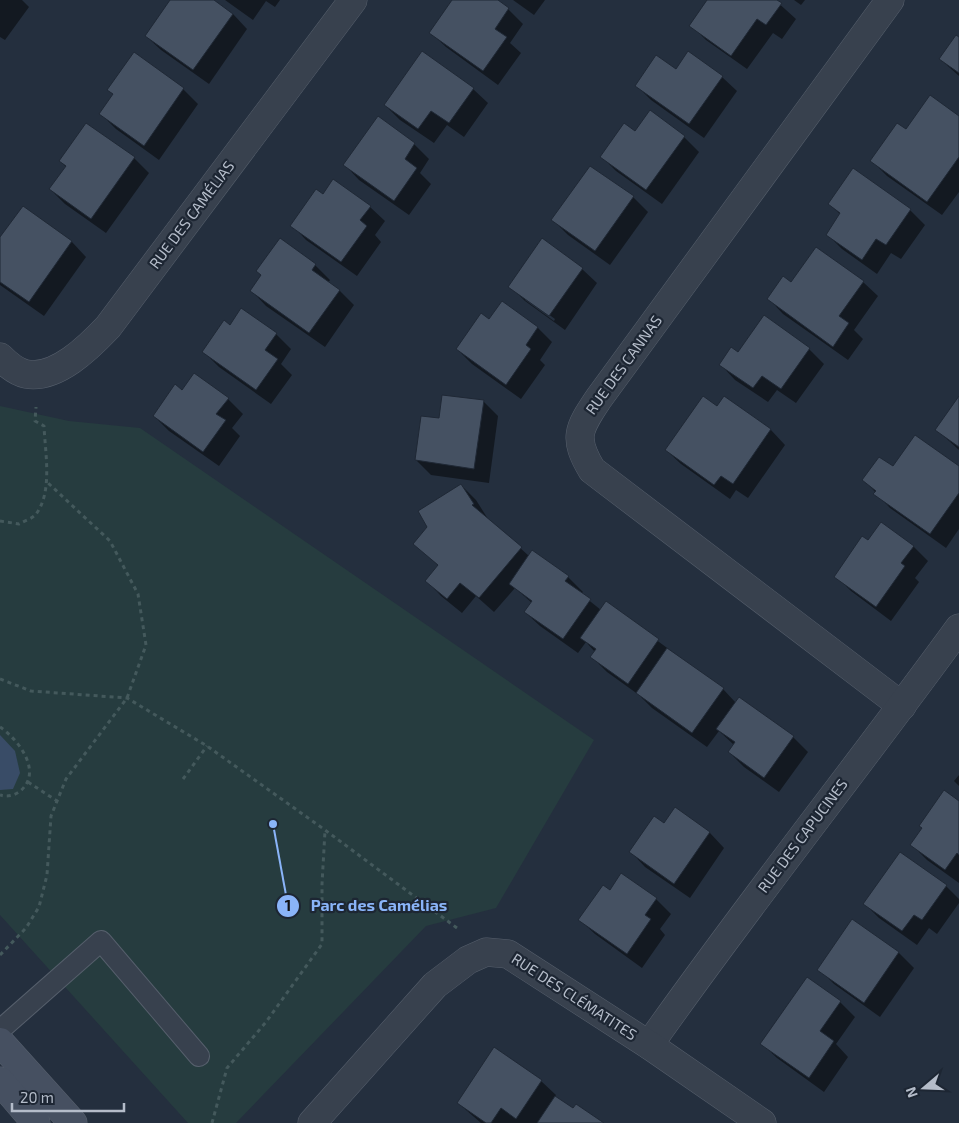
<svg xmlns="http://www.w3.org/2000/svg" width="959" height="1123" font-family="'Exo 2',sans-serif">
	<rect width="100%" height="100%" fill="#242f3e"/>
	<path fill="#263c3f" d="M0,406L69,421L140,428L594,740L496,908L426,926L236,1123H188L0,915Z"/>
	<path fill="#394c67" d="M0,735L15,751L20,773L13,789L0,790Z"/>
	<g fill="#0007" fill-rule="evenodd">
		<path d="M0,0H22L29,7L5,40L0,37Z"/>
		<path d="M171,0H212L233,14L247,29L209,84L161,50L146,36Z"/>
		<path d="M225,0H280L275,7L266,1L253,20Z"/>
		<path d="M454,0H495L508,9L523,24L510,43L521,53L498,85L446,47L431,33Z"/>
		<path d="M513,0H545L534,15Z"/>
		<path d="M709,0H775L796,19L782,39L773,33L747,69L706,40L691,25Z"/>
		<path d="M794,0H805L801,5Z"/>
		<path d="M959,39V76L940,59Z"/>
		<path d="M134,54L183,89L198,104L159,160L116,129L101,114L114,95L108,90Z"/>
		<path d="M676,70L722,77L737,91L704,138L651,100L636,85Z"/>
		<path d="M473,89L488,103L464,137L447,125L434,143L400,120L385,105Z"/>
		<path d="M959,117V192L942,215L887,176L872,161L906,131Z"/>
		<path d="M378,118L414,144L429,159L420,173L431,184L409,215L359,180L345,165Z"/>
		<path d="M684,137L699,152L662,204L616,171L602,157Z"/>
		<path d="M134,158L149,173L106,233L65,204L50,189L66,167L60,161Z"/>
		<path d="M591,167L633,197L648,212L610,265L568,235L553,220Z"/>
		<path d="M323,196L370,207L385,221L375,235L381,242L357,276L306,240L292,225Z"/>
		<path d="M829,204L910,210L925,225L901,259L891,253L877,274L842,249L827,234L841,215Z"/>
		<path d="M23,207L72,242L86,257L44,316L0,285V240Z"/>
		<path d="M315,265L330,280L328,283L340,291L354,305L325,347L266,306L252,291Z"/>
		<path d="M582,269L597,283L565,330L525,301L510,286ZM525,297L555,319L554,321L525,300Z"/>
		<path d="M863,282L878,296L854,330L863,339L848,360L783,314L769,299L792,284Z"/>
		<path d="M489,321L538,328L552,342L540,360L545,365L521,399L472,364L457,349Z"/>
		<path d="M230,326L276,334L291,349L281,364L292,375L271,404L219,367L204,352Z"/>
		<path d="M809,349L824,364L796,403L777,390L768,402L735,380L721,365L739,354Z"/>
		<path d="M183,392L228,399L243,414L232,428L240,436L219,466L169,431L154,416Z"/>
		<path d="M725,398L771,430L785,445L748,498L736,490L730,499L681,464L666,450L718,407Z"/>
		<path d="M959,398V450L937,430Z"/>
		<path d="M483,401L498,416L489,483L431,475L416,460L440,419Z"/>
		<path d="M959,467V529L946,548L890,508L864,480L893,468Z"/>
		<path d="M461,485L476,500L488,519L529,556L568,577L583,592L581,594L601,610L606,603L723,689L736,703L793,737L808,752L779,792L744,767L729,752L734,745L719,731L707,747L652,708L639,695L607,672L592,657L595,652L586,642L578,653L540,626L525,612L532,603L515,588L494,612L476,596L462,613L441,596L427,581L439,566L415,544Z"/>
		<path d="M869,542L913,546L928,561L915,578L919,582L891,621L851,591L836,576Z"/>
		<path d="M959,775V786L954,781Z"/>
		<path d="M959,802V883L927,860L912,845Z"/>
		<path d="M675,808L710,833L724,848L690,898L645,867L631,852L664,825Z"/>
		<path d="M946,886L959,899V903L937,934L929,928L917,945L879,918L865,904Z"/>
		<path d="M610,891L656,899L671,914L660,929L665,935L642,968L595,934L580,920Z"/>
		<path d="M853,921L899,953L914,968L880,1017L834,984L819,969Z"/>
		<path d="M807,978L840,1002L855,1017L836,1044L848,1057L824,1092L777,1058L762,1044Z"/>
		<path d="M541,1081L556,1095L555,1097L573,1110L602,1123H481L458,1103Z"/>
	</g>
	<g fill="#455162" stroke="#1f2835">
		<path d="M170,0H214L233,14L193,70L145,36Z"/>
		<path d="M452,0H498L509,8L495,29L507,37L483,71L429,33Z"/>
		<path d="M707,0H777L782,3L766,25L757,19L731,56L689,26Z"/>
		<path d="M956,35L959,37V73L939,59Z"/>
		<path d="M422,51L474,88L449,123L431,111L418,129L384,105Z"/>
		<path d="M688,51L723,76L689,124L635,86L656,55L676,69Z"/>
		<path d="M134,52L184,88L144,146L99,114L113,94L107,90Z"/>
		<path d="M930,95L959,116V157L927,202L870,161L897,123L906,129Z"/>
		<path d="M650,110L685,136L646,190L600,157L624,123L635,131Z"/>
		<path d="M378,116L415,143L405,159L417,168L394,201L343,165Z"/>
		<path d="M86,123L135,157L91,219L49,189L66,166L59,161Z"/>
		<path d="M590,166L634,196L595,251L551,220Z"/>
		<path d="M853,168L911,209L886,245L876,239L862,260L826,235L840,213L828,204Z"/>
		<path d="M333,179L371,206L360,220L367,226L341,262L290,226L316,189L323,194Z"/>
		<path d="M23,206L72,241L29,302L0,282V237Z"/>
		<path d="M280,238L316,264L312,270L340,290L309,333L250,291L261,275L256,271Z"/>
		<path d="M542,238L583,268L549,316L508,287Z"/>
		<path d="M816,247L864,281L839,316L849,323L833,347L767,299L783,276L791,282Z"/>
		<path d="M502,301L538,327L526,345L531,349L506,385L456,349L481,313L489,319Z"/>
		<path d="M241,308L277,333L265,350L278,359L256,390L202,352L224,320L230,325Z"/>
		<path d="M764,315L810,348L781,389L762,376L753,388L719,365L731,347L738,352Z"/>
		<path d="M194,373L229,398L216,414L226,420L203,452L153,416L175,384L182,390Z"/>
		<path d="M442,395L484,400L474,469L415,460L421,416L439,418Z"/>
		<path d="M703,396L717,406L724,396L771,429L733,484L721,476L714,485L665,450Z"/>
		<path d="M959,396V447L935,430Z"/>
		<path d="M915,435L959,466V493L930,534L873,494L876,491L862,480L879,457L893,466Z"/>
		<path d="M461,484L474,504L472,505L522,547L479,598L460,583L447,599L425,581L438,565L413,544L427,527L418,511Z"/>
		<path d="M881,522L914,546L901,563L905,566L876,607L834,577L862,536L868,540Z"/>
		<path d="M532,550L569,576L565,581L591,599L563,639L524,612L532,601L509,584Z"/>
		<path d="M606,601L659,639L628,684L590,657L596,649L580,638Z"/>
		<path d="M667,648L724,688L692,733L636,693Z"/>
		<path d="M739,697L794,736L764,778L728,752L735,742L716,729Z"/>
		<path d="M944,790L959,801V855L957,853L945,870L910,845L922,828L919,826Z"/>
		<path d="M675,807L710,832L674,884L629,852L654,816L664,823Z"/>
		<path d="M900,852L947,885L922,920L914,915L902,931L863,904Z"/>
		<path d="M621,873L657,898L645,915L651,919L627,954L578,920L603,885L610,890Z"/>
		<path d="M852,919L899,952L864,1003L817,970Z"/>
		<path d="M807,977L841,1001L820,1031L834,1041L809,1078L760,1044Z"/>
		<path d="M494,1047L542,1080L516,1119L501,1108L491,1123H486L457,1103Z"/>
		<path d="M555,1096L573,1108L576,1104L604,1123H537Z"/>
	</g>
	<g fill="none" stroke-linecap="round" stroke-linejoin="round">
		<g stroke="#565f6c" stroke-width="22">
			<path id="lane" d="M0,1030L101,941L199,1056"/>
		</g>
		<g stroke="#565f6c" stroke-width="29">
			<g id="street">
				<path d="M890,0L599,398C579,428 572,437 592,470L902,706"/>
				<path d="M0,357C7,364 16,372 26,374C56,380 89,347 108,327L353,0"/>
				<path d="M649,1045C749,903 857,768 959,628"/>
				<path d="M312,1123L435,985L468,960L486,952L508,954L649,1045L762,1123"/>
			</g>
		</g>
		<g stroke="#565f6c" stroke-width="29">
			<g id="secondary">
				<path d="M0,1042L73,1123"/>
				<path d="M0,1081L36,1123"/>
			</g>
		</g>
		<g stroke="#44595c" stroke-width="3" stroke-dasharray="4 4" stroke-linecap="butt">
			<path d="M0,521L19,524C24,521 32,519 36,514C53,492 45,452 44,426L35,421L36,407"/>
			<path d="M0,679L31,691L127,698L207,746L325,830L457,928"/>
			<path d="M0,727C19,740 44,773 19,792C13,796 6,797 0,795"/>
			<path d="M183,779L207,746"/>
			<path d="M28,782L57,801"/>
			<path d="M0,955L26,928L39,907L47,875L51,816L66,779L127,698L146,645L138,594L110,541L47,482"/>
			<path d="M212,1123L227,1068L266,1022L322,944V884L325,831"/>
		</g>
		<use href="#lane" stroke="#38414e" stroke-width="20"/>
		<use href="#street" stroke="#38414e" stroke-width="28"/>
		<use href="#secondary" stroke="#465061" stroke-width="28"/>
	</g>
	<g text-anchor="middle" stroke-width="4.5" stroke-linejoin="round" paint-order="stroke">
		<g font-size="15" fill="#b4bcc9" stroke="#1d2633">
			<text transform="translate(192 215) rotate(-53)" y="5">RUE DES CAMÉLIAS</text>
			<text transform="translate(624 365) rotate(-54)" y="5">RUE DES CANNAS</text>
			<text transform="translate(803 836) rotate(-53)" y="5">RUE DES CAPUCINES</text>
			<text transform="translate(574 997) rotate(33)" y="5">RUE DES CLÉMATITES</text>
		</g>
	</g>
	<path fill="none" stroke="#8ab4f8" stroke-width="2" d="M273 824L288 906"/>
	<g fill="#8ab4f8" stroke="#1d2633" stroke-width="2">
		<circle cx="273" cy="824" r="5"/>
		<circle cx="288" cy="906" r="12"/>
	</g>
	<g font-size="15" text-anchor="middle" font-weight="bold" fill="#111">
		<text x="288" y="911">1</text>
	</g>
	<g font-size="16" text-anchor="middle" font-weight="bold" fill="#8ab4f8" stroke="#1d2633" stroke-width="4.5" stroke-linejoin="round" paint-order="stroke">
		<text x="379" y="911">Parc des Camélias</text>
	</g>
	<g transform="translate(924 1088) rotate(251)" stroke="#1d2633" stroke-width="4" paint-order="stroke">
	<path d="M0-4L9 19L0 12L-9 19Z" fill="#b4bcc9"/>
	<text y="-8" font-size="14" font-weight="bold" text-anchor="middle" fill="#b4bcc9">N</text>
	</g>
	<path d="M12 1103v8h112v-8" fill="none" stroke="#b4bcc9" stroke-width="2.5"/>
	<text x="20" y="1103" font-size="15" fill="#b4bcc9" stroke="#1d2633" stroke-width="4" paint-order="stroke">20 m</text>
</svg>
